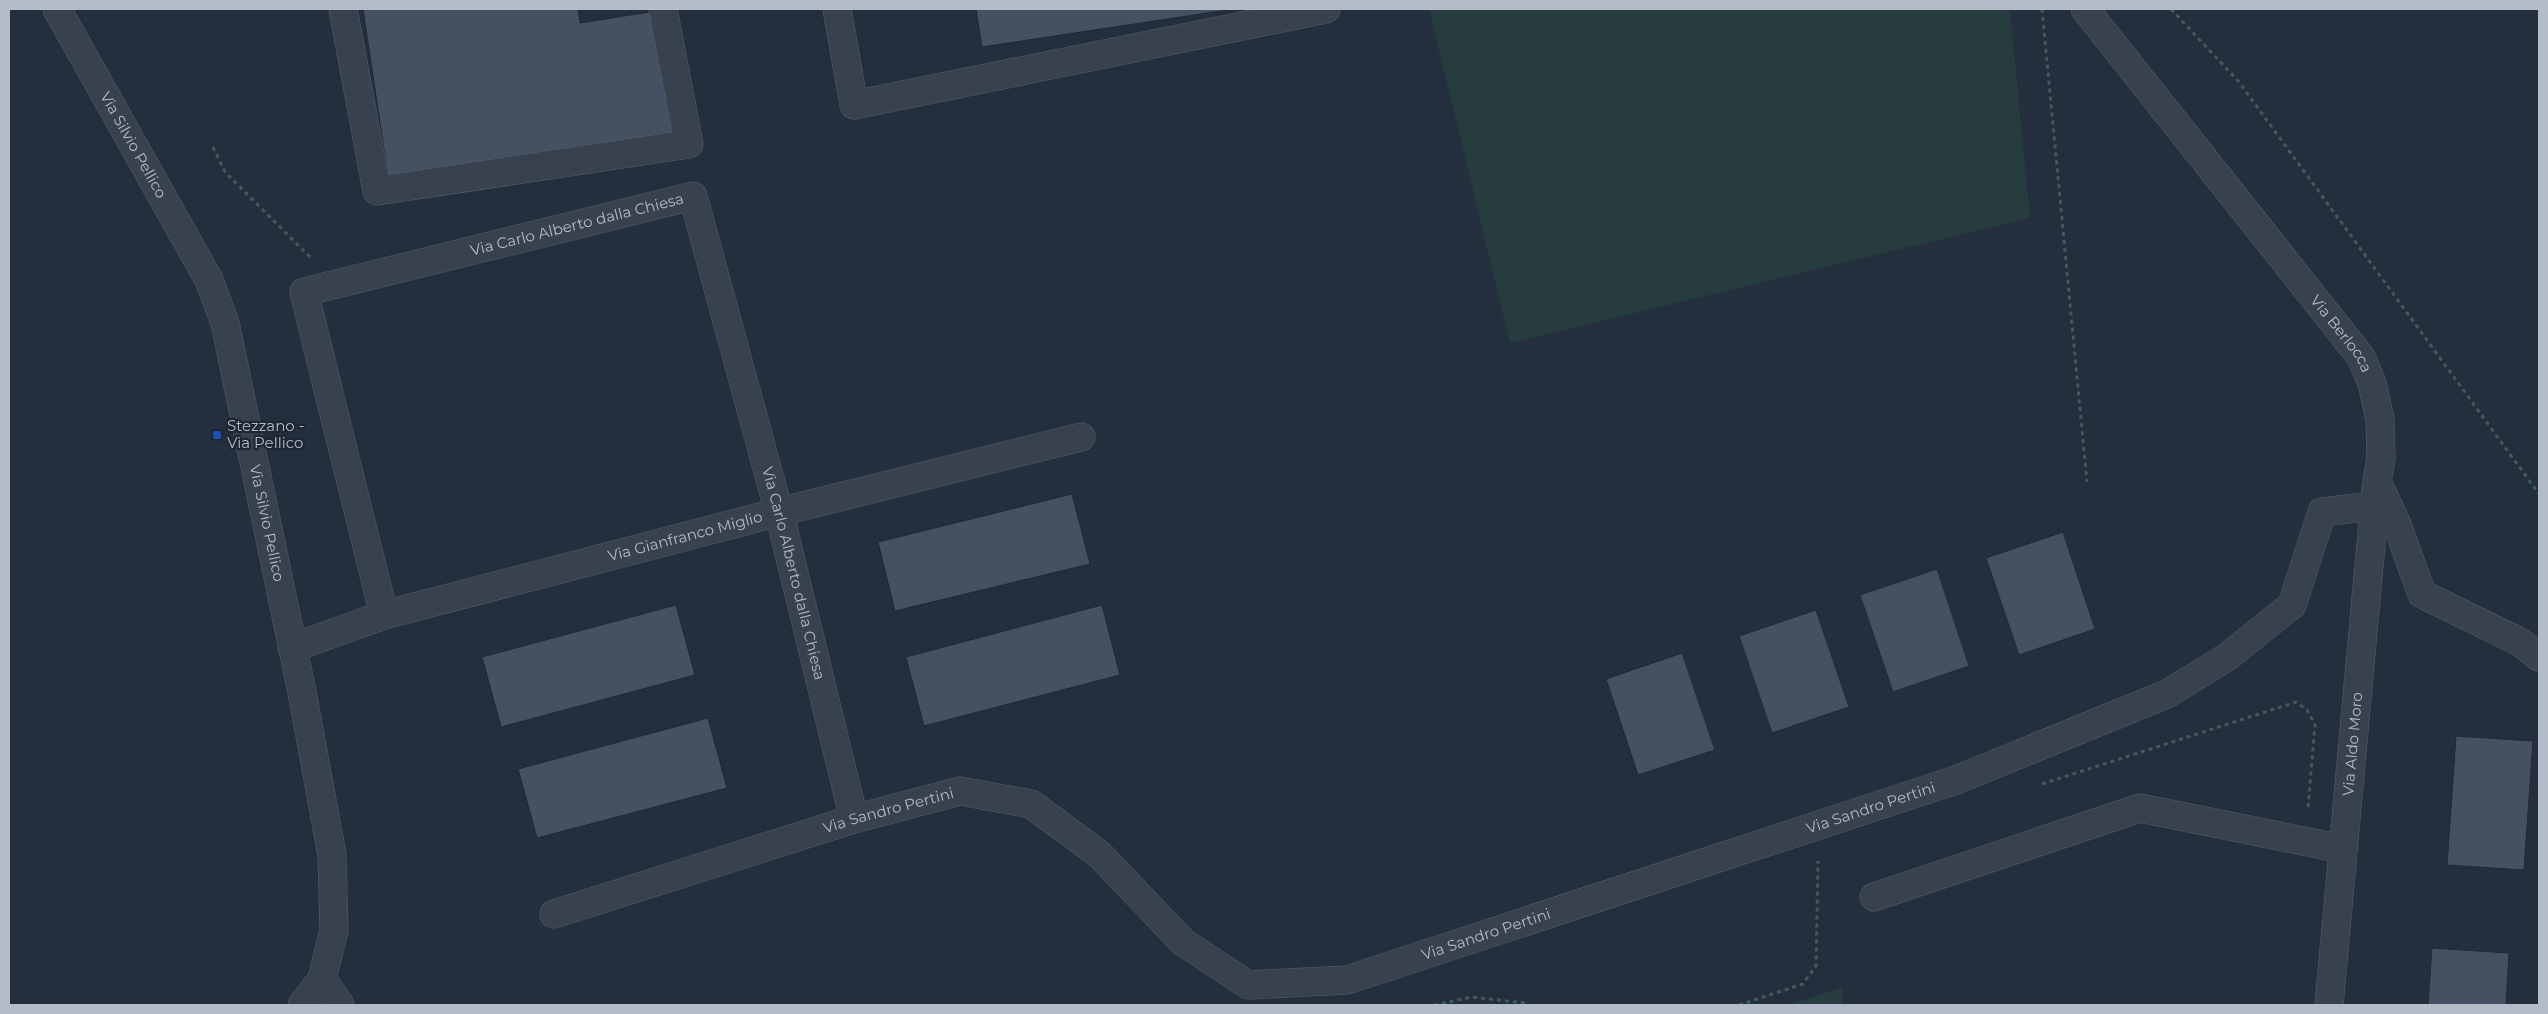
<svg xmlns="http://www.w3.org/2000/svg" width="2548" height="1014" font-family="Montserrat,sans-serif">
	<rect width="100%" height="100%" fill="#242f3e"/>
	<g fill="#263c3f">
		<path d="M1429,9H2010L2030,218L1510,343Z"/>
		<path d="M1843,987L1842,1005H1787Z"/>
	</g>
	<g fill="#455162" stroke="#1f2835">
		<path d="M363,9H578L580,23L662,10L681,132L388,176Z"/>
		<path d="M976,9H1234L982,47Z"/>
		<path d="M1072,494L1090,564L895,611L878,542Z"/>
		<path d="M2063,532L2095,629L2019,655L1986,558Z"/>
		<path d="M1937,569L1969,666L1893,692L1860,595Z"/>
		<path d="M676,605L695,675L501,727L482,657Z"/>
		<path d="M1102,605L1120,675L924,726L906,657Z"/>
		<path d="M1816,610L1849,707L1772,733L1739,636Z"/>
		<path d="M1682,653L1715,750L1638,775L1606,679Z"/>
		<path d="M708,718L727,788L537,838L518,769Z"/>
		<path d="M2456,736L2533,741L2524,870L2447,865Z"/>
		<path d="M2432,948L2509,953L2506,1005H2428Z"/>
	</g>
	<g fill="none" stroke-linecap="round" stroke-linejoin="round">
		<g stroke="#565f6c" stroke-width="29">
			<g id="minor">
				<path id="s1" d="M57,9L209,280L225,323L302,692L332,855L334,931L322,979L302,1005"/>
				<path d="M343,9L377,191L689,144L663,9"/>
				<path d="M837,9L854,105L1326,9"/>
				<path id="s2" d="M2085,9L2361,357L2372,383L2380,419L2381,458L2377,482L2396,522L2422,594L2520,642L2539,657"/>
				<path id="s3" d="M384,615L304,292L693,196L779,512L854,819"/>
				<path id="s4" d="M292,648L384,615L779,512L1081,437"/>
				<path d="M1874,897L2140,808L2343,849"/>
				<path id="s5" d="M554,914L854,819L960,791L1031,804L1099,854L1183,942L1248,985L1347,980L1956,780L2167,694L2227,657L2292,605L2322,512L2373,506"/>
				<path d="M322,979L340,1005"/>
				<path id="s6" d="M2329,1005L2376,489"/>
			</g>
		</g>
		<g stroke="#44595c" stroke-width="3" stroke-dasharray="4 4" stroke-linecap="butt">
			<path d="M2042,9L2087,482"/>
			<path d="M2171,9L2239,82L2539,494"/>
			<path d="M213,147L225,172L310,257"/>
			<path d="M2042,784L2296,702L2307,710L2315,725L2308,808"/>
			<path d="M1434,1005L1472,997L1525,1003L1527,1005"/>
			<path d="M1739,1005L1803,984L1816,966L1818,861"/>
		</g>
		<use href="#minor" stroke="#38414e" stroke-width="28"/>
	</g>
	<rect fill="#1a4fb4" stroke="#1d2633" stroke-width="2" x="212" y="430" width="10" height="10" rx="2.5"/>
	<g text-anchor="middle" stroke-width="4.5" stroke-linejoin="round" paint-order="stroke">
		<g font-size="15" fill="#b4bcc9" stroke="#1d2633">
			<text dy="5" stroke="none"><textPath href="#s1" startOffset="156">Via Silvio Pellico</textPath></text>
			<text dy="5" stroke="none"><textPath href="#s3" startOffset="614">Via Carlo Alberto dalla Chiesa</textPath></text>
			<text dy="5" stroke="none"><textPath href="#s2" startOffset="414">Via Berlocca</textPath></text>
			<text dy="5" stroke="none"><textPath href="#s1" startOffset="561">Via Silvio Pellico</textPath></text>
			<text dy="5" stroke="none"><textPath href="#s4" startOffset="409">Via Gianfranco Miglio</textPath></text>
			<text dy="5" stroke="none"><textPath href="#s3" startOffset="1124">Via Carlo Alberto dalla Chiesa</textPath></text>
			<text dy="5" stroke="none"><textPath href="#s6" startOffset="262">Via Aldo Moro</textPath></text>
			<text dy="5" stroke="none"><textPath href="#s5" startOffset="1431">Via Sandro Pertini</textPath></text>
			<text dy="5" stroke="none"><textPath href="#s5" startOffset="350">Via Sandro Pertini</textPath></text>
			<text dy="5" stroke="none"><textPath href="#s5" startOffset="1026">Via Sandro Pertini</textPath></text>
		</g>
		<g font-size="15" fill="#b4bcc9" stroke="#1d2633" text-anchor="start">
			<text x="227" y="431">Stezzano -<tspan x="227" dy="17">Via Pellico</tspan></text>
		</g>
	</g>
	<rect width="2548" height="1014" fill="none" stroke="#b4bcc9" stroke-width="20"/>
</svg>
